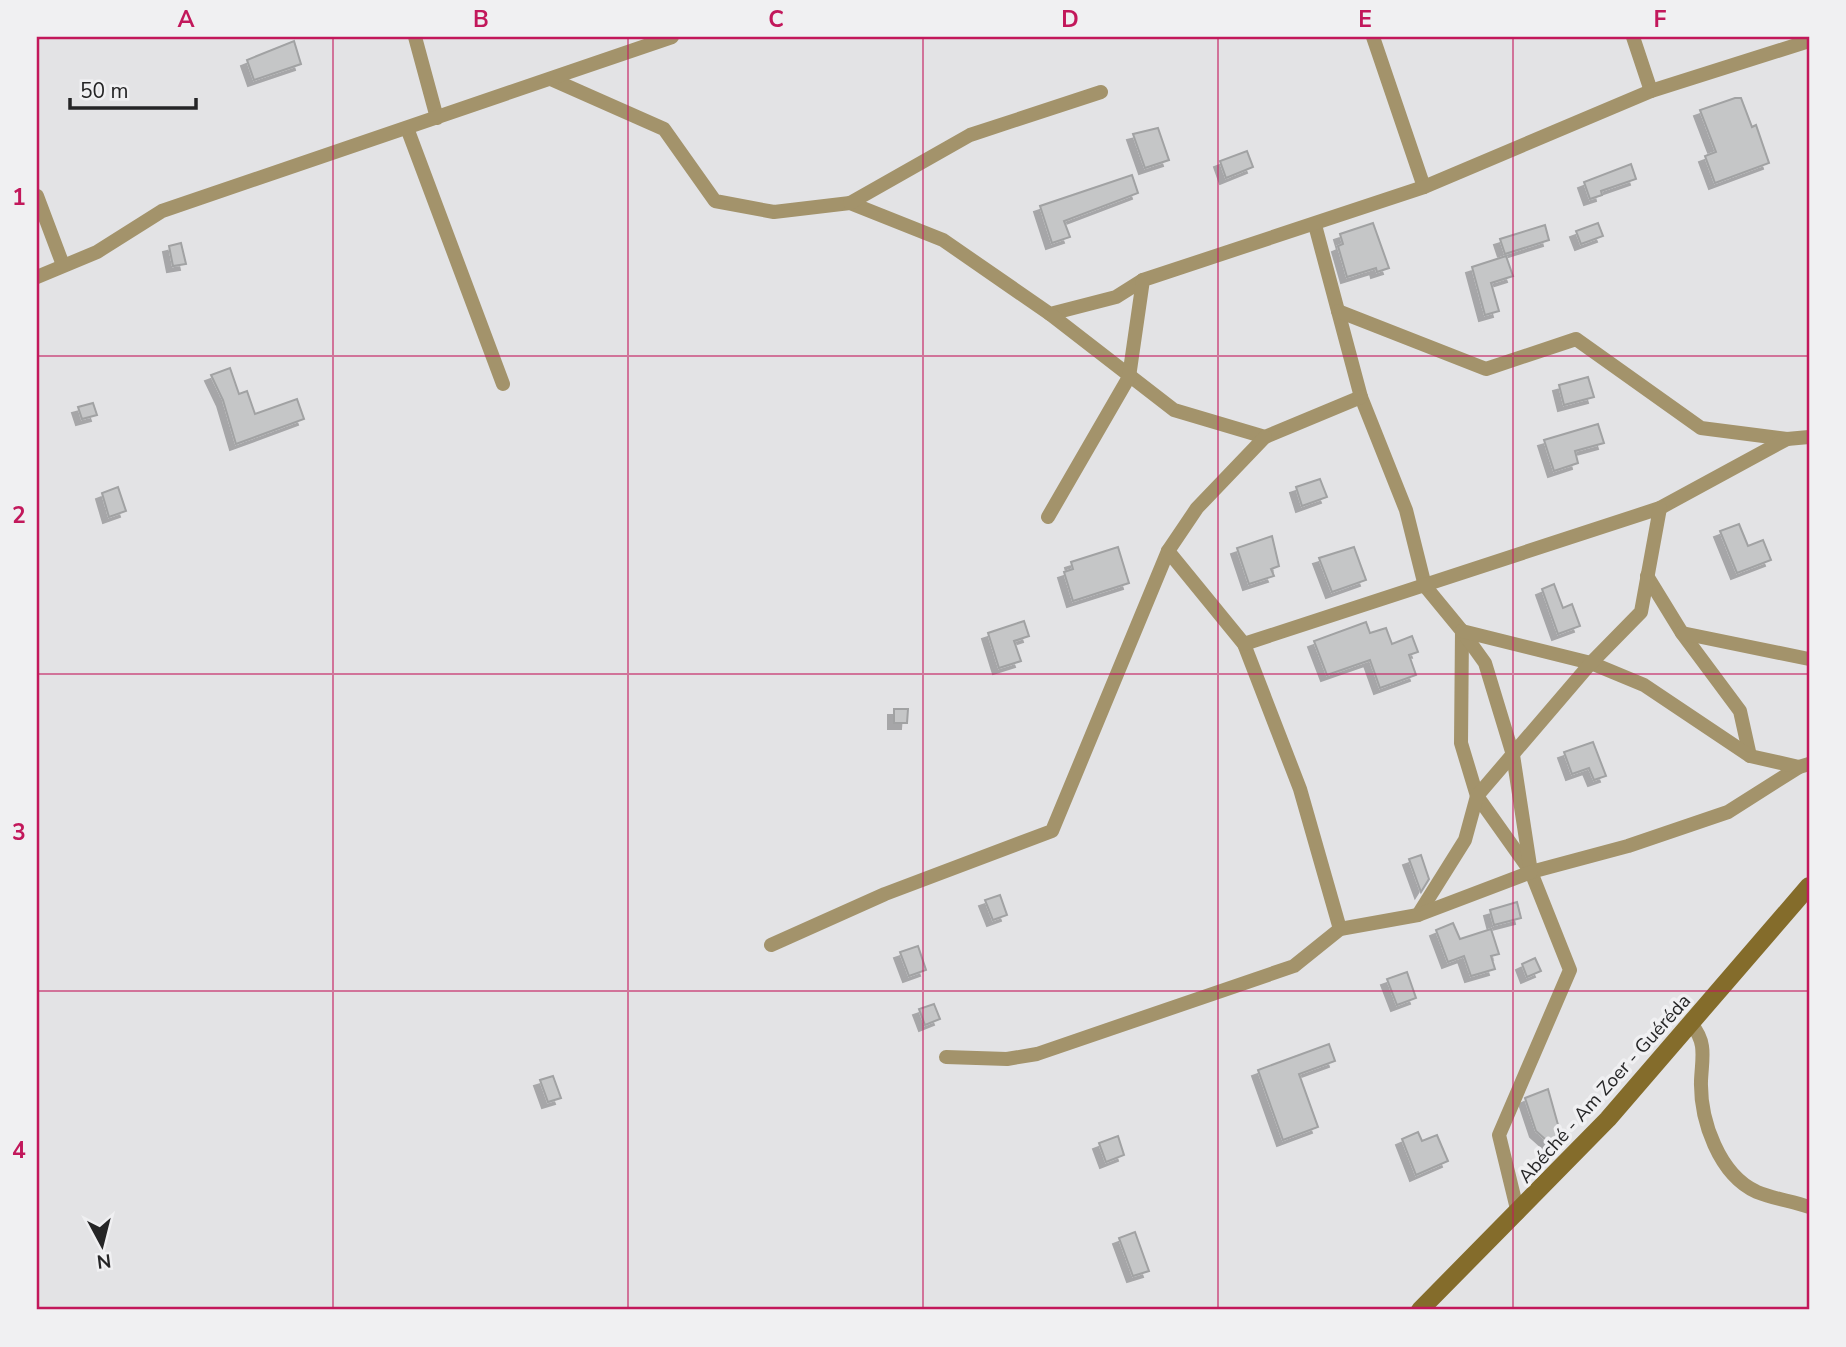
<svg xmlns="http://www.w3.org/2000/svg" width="1846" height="1347" font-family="'Nunito Sans',sans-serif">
	<defs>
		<filter id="shadow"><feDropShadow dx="-6" dy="6" stdDeviation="0" flood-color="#0004"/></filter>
	</defs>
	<rect width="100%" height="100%" fill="#e3e3e5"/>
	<g fill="#c5c6c7" stroke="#a1a2a3" stroke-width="2" filter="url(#shadow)">
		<path d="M294,41L301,64L254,80L247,60Z"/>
		<path d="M1735,98H1741L1752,127L1756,125L1769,163L1715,183L1705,156L1716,152L1700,110Z"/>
		<path d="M1158,128L1169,160L1145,168L1133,134Z"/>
		<path d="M1247,151L1253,167L1226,178L1220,161Z"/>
		<path d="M1631,164L1636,179L1601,191L1602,195L1590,199L1584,182Z"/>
		<path d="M1132,175L1138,193L1064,221L1070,237L1052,243L1040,206Z"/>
		<path d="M1373,223L1389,268L1377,272L1376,268L1347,277L1338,246L1343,244L1340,234Z"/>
		<path d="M1598,223L1603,236L1581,244L1576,231Z"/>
		<path d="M1545,225L1549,240L1505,254L1500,239Z"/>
		<path d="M181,243L186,264L173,266L169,246Z"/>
		<path d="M1506,256L1513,276L1491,283L1499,311L1485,315L1472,267Z"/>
		<path d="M230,368L239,394L247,391L255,414L297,399L304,419L236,444L223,400L211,375Z"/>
		<path d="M1588,377L1594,397L1564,405L1559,385Z"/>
		<path d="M93,403L97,415L82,419L78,407Z"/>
		<path d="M1598,424L1604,443L1575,451L1578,463L1554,471L1544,440Z"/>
		<path d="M1320,479L1327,497L1302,506L1296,487Z"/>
		<path d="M118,487L126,511L109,517L102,493Z"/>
		<path d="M1739,524L1748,546L1763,540L1771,560L1737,573L1720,531Z"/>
		<path d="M1272,536L1279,566L1271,569L1274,576L1249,584L1237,548Z"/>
		<path d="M1118,547L1129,583L1073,601L1064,572L1073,569L1071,562Z"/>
		<path d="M1354,547L1366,580L1332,592L1319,558Z"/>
		<path d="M1554,584L1563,608L1572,604L1580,626L1558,634L1542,589Z"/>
		<path d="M1024,621L1029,636L1014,641L1021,661L999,668L988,633Z"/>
		<path d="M1366,622L1370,633L1386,628L1392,644L1412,636L1418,652L1409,655L1416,675L1380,688L1370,660L1327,675L1314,641Z"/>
		<path d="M894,709H908L907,723H894Z"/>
		<path d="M1593,742L1606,776L1594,780L1589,768L1572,774L1564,752Z"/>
		<path d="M1421,855L1429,879L1421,892L1409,859Z"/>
		<path d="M1000,895L1007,915L993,920L985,900Z"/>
		<path d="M1517,902L1521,918L1494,925L1490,910Z"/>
		<path d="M1453,923L1460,939L1491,929L1499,954L1491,956L1495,969L1471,976L1464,956L1448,962L1436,930Z"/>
		<path d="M918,946L926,970L909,976L900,952Z"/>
		<path d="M1535,958L1541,971L1527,977L1522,964Z"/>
		<path d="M1407,972L1416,998L1397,1005L1387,979Z"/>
		<path d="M934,1004L940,1019L925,1025L919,1009Z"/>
		<path d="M1329,1044L1335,1061L1299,1074L1318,1127L1283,1140L1258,1070Z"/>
		<path d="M553,1076L561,1098L548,1102L540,1080Z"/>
		<path d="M1548,1089L1562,1139L1555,1148L1536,1131L1525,1098Z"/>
		<path d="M1418,1132L1422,1141L1437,1135L1448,1161L1416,1175L1402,1139Z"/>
		<path d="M1118,1136L1124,1155L1106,1162L1099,1143Z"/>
		<path d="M1135,1232L1149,1271L1133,1276L1119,1238Z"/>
	</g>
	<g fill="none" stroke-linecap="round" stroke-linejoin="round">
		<g stroke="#a3936b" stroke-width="14">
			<path d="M415,37L437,118"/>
			<path d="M1373,37L1424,187"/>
			<path d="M1633,37L1651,91"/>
			<path d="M551,79L664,129L715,201L774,212L850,203L943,240L1050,314L1116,297L1143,280"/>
			<path d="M407,128L503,384"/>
			<path d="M37,196L63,265"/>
			<path d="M850,203L970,135L1101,92"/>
			<path d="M1315,225L1361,397L1406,510L1425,586L1462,631L1461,743L1477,796L1531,872L1570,970L1499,1135L1518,1213"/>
			<path d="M37,277L97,252L162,211L672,37"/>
			<path d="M1338,311L1486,369L1576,339L1701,428L1787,439L1809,437"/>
			<path d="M1050,314L1174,410L1265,437L1361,397"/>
			<path d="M1048,517L1129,377L1143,280L1424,187L1651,91L1809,41"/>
			<path d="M1168,551L1244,644L1300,789L1340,929"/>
			<path d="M1647,576L1682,633L1740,711L1750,756"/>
			<path d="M1462,631L1485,663L1513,755L1531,872L1628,846L1728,812L1799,767L1809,764"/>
			<path d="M1462,631L1591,663L1644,685L1750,756L1799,767"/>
			<path d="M1682,633L1809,659"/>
			<path d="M1244,644L1660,508L1787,439"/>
			<path d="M1418,915L1465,840L1477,796L1591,663L1641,612L1660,508"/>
			<path d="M771,945L885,894L1052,831L1168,551L1197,508L1265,437"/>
			<path d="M1692,1025C1707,1043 1702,1058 1701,1081C1700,1120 1719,1175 1757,1192C1774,1199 1792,1201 1809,1207"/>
			<path d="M946,1057L1007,1059L1037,1054L1294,966L1340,929L1418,915L1531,872"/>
		</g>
		<path stroke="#846c2b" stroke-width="18" d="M1420,1310L1608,1119L1809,886"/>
	</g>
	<path fill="none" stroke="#c2185b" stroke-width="2" stroke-opacity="0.55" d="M333,37V1310M628,37V1310M923,37V1310M1218,37V1310M1513,37V1310M37,356H1809M37,674H1809M37,991H1809"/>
	<g text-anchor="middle" stroke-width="7" stroke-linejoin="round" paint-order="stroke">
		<g font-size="19" fill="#252526" stroke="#f0f0f2">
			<text transform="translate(1604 1088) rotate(-48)" y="7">Abéché - Am Zoer - Guéréda</text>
		</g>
	</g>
	<rect width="1846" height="1347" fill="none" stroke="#f0f0f2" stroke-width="77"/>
	<g transform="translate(102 1245) rotate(173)" stroke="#f0f0f2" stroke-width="5" paint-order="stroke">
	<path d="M0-5L12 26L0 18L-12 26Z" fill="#252526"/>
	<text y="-10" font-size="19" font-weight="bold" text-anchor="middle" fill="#252526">N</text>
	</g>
	<path d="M70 98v10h126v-10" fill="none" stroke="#252526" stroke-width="3.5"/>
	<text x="80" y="98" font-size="21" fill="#252526" stroke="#f0f0f2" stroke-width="5" paint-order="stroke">50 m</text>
	<rect x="38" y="38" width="1770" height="1270" fill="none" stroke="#c2185b" stroke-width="2.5"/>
	<g font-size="23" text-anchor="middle" font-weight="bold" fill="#c2185b">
		<text x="186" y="27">A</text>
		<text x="481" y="27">B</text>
		<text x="776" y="27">C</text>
		<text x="1070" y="27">D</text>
		<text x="1365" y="27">E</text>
		<text x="1660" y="27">F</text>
		<text x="19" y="205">1</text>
		<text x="19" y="523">2</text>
		<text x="19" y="840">3</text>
		<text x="19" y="1158">4</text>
	</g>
</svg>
